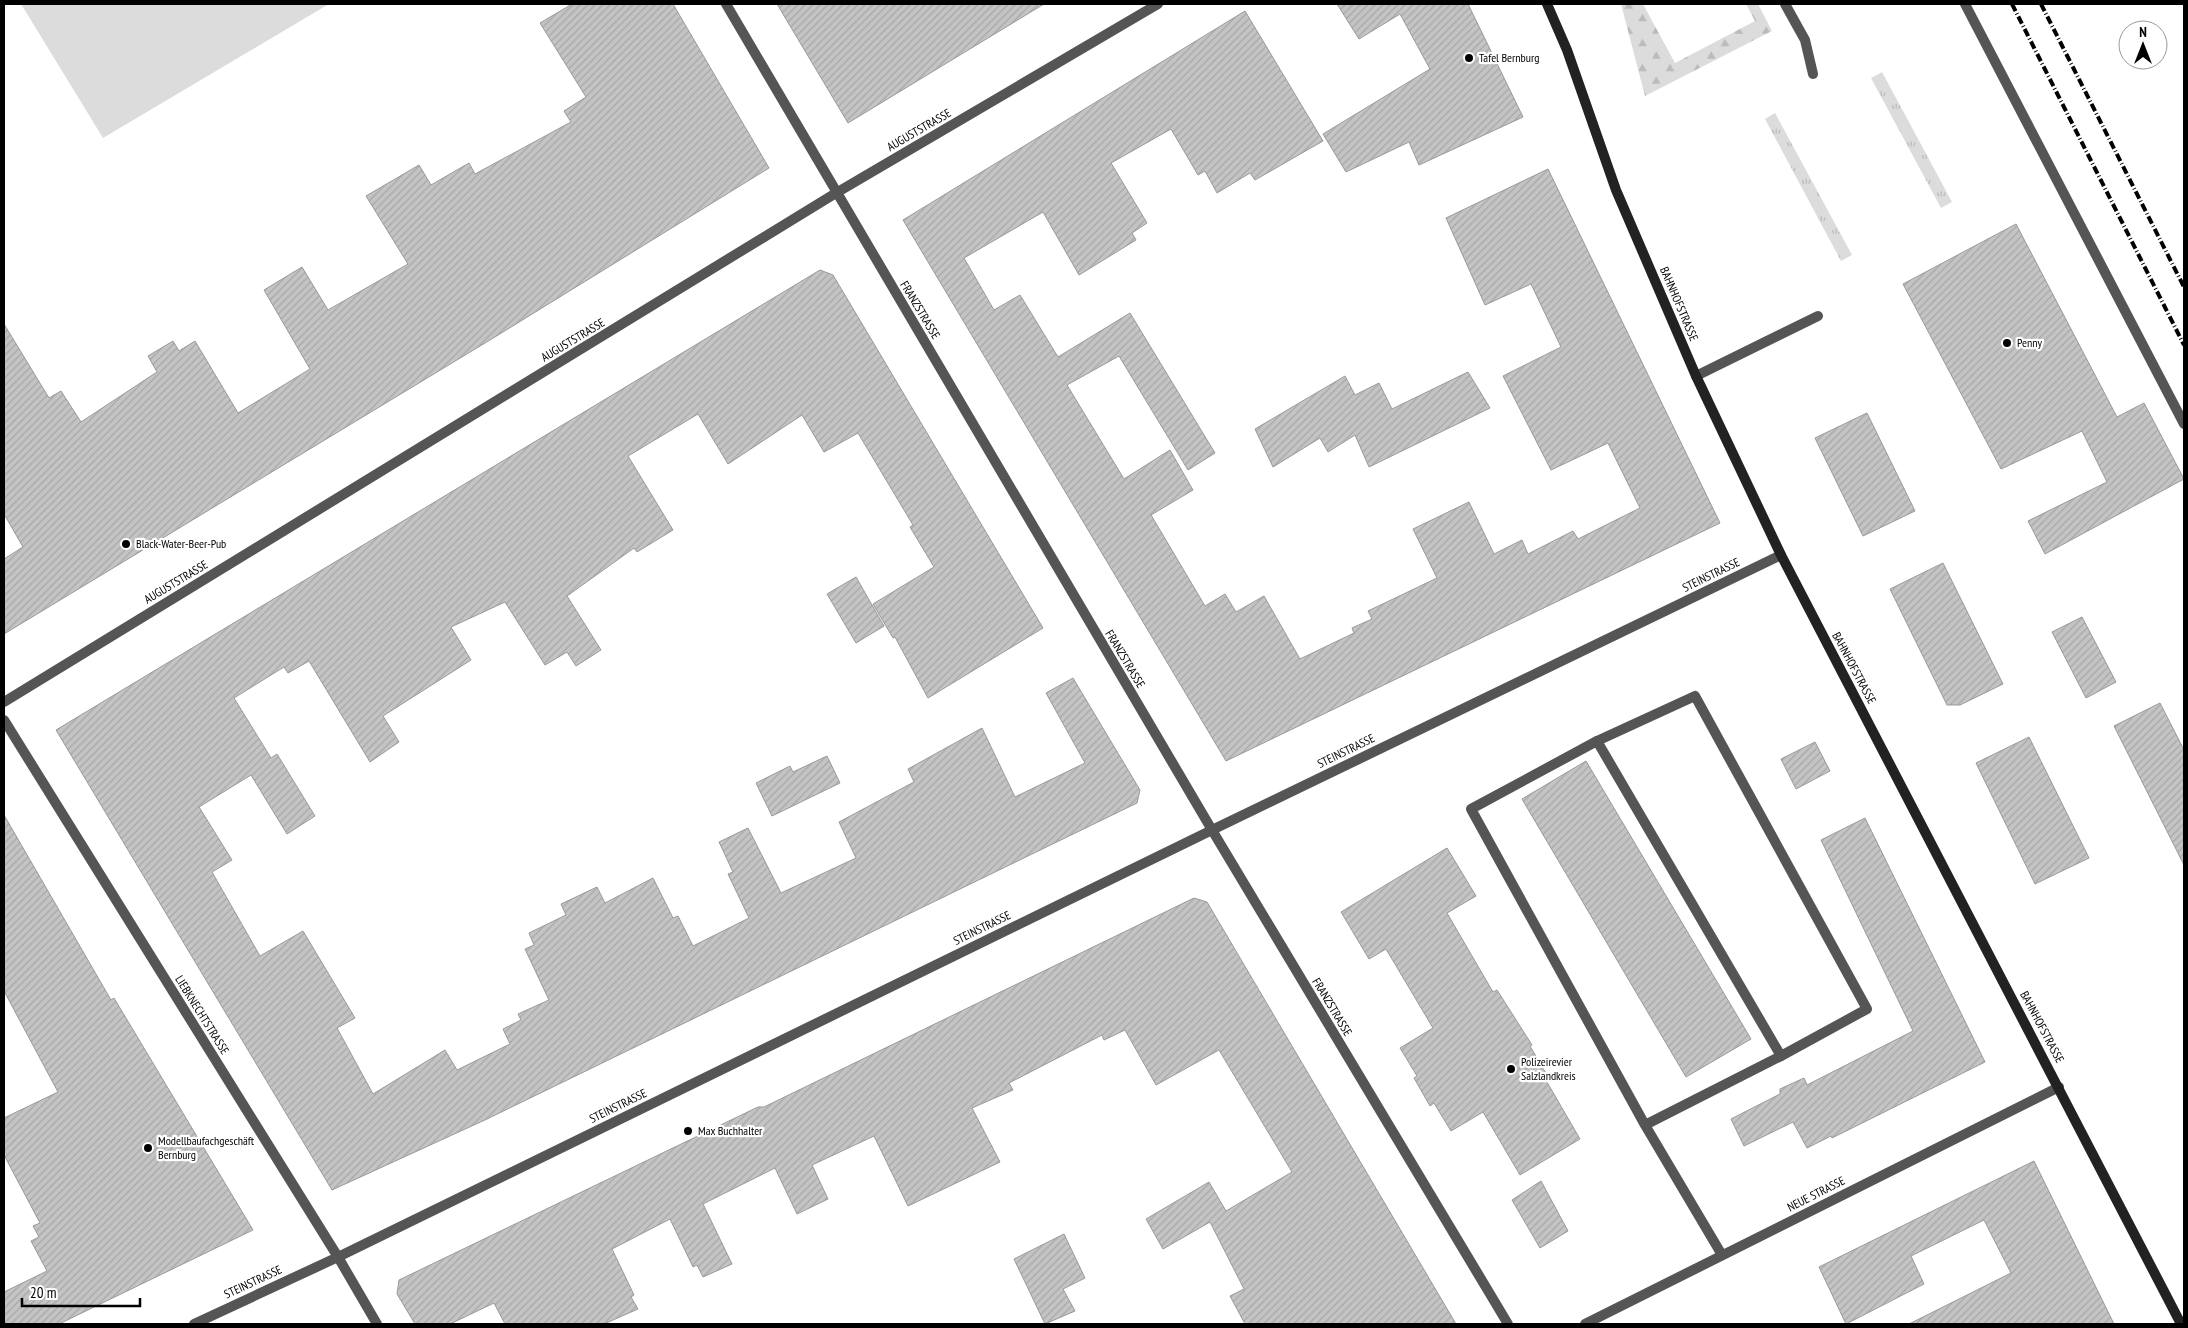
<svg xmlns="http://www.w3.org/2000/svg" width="2188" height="1328" font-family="'PT Sans Narrow',sans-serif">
	<defs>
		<pattern id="grass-tufts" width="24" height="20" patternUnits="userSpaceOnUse" patternTransform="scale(1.25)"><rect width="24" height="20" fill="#dcdcdc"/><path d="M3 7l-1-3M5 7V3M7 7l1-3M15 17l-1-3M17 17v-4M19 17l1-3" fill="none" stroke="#bbb"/></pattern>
		<pattern id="forest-firs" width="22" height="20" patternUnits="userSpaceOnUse" patternTransform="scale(1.25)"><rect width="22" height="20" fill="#dcdcdc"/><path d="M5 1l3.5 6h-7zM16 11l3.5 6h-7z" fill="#bbb"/></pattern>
		<pattern id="building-hatch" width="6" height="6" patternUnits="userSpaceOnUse" patternTransform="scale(1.25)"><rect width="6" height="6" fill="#c4c4c4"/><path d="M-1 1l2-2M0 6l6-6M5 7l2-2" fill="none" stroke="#a7a7a7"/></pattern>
	</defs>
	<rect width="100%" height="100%" fill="#fff"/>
	<g fill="url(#grass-tufts)">
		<path d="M1882,72L1952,202L1941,208L1871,78Z"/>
		<path d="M1775,113L1852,255L1841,261L1765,119Z"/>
	</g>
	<path fill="url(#forest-firs)" d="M1621,4H1643L1675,63L1755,21L1746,4H1758L1772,31L1645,96Z"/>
	<path fill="#dcdcdc" d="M21,4H329L103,138Z"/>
	<g fill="url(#building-hatch)" stroke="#999">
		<path d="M572,4H673L769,168L490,340L4,634V559L23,547L4,514V324L49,398L61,391L81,422L157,372L148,356L173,341L179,351L195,341L238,413L310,369L264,290L302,267L328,310L408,264L366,196L419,165L431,185L469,163L475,174L571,122L564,111L586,97L540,23Z"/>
		<path d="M777,4H1044L848,123Z"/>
		<path d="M1337,4H1468L1523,117L1419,165L1409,142L1346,172L1323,134L1430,69L1400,14L1359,39Z"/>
		<path d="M1245,11L1323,141L1255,180L1250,173L1217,193L1205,171L1198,175L1171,129L1111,163L1147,223L1132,233L1136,240L1079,275L1043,212L964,258L994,310L1020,295L1058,357L1130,313L1215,453L1188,470L1119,356L1067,385L1124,479L1170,450L1193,490L1151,515L1205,606L1225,594L1236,612L1264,596L1300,659L1354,633L1352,628L1372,619L1368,611L1437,578L1413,529L1469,502L1494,554L1522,540L1528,554L1573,531L1578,539L1640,508L1608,443L1551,470L1503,376L1561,347L1531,284L1485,305L1446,218L1548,169L1720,523L1226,761L903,220Z"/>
		<path d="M2016,224L2117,417L2144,403L2184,479L2045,554L2028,521L2107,482L2082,431L2001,469L1903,284Z"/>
		<path d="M820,270L833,275L1043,628L928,698L895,637L893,638L873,604L934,567L910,527L913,525L858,433L824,452L802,415L728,464L698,414L628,456L673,530L637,552L634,548L567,596L601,650L576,666L567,652L545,665L505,602L451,627L471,660L383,716L399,742L370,762L309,661L288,673L284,667L234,698L271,758L277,754L315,816L287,834L251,775L199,807L232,860L212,872L260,956L303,931L355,1018L337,1028L373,1094L445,1050L457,1070L510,1044L503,1029L521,1020L518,1014L549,1000L525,949L534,945L529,933L566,915L561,904L597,887L605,903L653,878L673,918L678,916L693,946L749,918L728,874L733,872L719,842L748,828L781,893L856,858L839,822L914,782L908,769L982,728L1015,797L1085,763L1046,693L1073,678L1140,790L1137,803L487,1119L332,1190L56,730Z"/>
		<path d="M1468,372L1490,408L1369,467L1355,435L1328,452L1320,438L1273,467L1255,429L1345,376L1355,395L1379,383L1392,409Z"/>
		<path d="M1867,413L1915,511L1863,536L1815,438Z"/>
		<path d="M1943,563L2003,684L1960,705H1947L1890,589Z"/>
		<path d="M856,577L884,626L856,643L827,594Z"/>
		<path d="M2082,617L2116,682L2086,698L2052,632Z"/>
		<path d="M2160,703L2184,750V865L2114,726Z"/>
		<path d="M2029,737L2089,858L2035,884L1976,763Z"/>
		<path d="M1815,742L1830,771L1796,789L1781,759Z"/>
		<path d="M827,756L840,783L772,816L756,783L790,766L793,772Z"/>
		<path d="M1586,761L1751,1039L1686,1077L1522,799Z"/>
		<path d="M4,815L111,1000L114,998L253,1230L59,1324H4V1292L47,1271L31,1241L39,1237L33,1226L40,1223L4,1155V1118L58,1092L4,991Z"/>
		<path d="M1865,818L1985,1062L1832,1138L1831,1136L1807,1148L1793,1122L1744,1146L1731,1119L1780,1094V1089L1804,1078L1807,1085L1913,1031L1821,840Z"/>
		<path d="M1447,848L1476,896L1447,913L1493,992L1497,990L1532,1045L1530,1046L1547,1075L1544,1077L1580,1139L1520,1175L1483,1112L1451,1131L1434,1103L1430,1106L1414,1078L1417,1076L1400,1048L1433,1028L1386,949L1369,959L1341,912Z"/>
		<path d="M1194,898L1207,902L1456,1324H1245L1230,1296L1244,1289L1210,1222L1163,1249L1146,1219L1209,1182L1226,1211L1292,1172L1219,1050L1156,1085L1125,1030L1104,1040L1102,1035L1009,1083L1013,1090L972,1108L1000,1162L908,1206L874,1136L812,1165L828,1199L797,1214L775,1168L703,1204L732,1264L703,1277L697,1265L693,1267L670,1219L612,1249L634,1295L631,1297L638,1309L604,1324H505L494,1303L450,1324H415L397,1294L399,1280L758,1107H764Z"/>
		<path d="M2034,1161L2114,1324H1909L2011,1273L1984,1220L1911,1256L1924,1284L1846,1324L1819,1267Z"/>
		<path d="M1541,1181L1568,1231L1540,1248L1512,1200Z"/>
		<path d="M1064,1234L1085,1278L1063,1289L1075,1311L1045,1324L1014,1259Z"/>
	</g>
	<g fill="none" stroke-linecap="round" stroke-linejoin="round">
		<g stroke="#555" stroke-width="10">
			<path d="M1785,4L1805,40L1813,74"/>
			<path d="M1965,4L2184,424"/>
			<path d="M1696,376L1818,316"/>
			<path d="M1597,741L1695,696L1867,1009L1781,1056"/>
			<path d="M1645,1125L1781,1056L1597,741L1471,809L1645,1125L1722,1255"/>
		</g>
		<g stroke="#555" stroke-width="10">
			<path d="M726,4L1212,830L1508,1324"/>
			<path d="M4,702L836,193L1158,4"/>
			<path d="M4,720L338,1257L377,1324"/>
			<path d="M194,1324L338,1257L1212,830L1781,555"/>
			<path d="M1585,1324L2059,1087"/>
		</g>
		<path stroke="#222" stroke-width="10" d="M1547,4L1567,50L1616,190L1696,376L1781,555L2181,1324"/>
		<g stroke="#000" stroke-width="4" stroke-dasharray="8 2.5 1 2.5" stroke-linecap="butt">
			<path d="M2012,4L2184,345"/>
			<path d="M2041,4L2184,287"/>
		</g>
	</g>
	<g fill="#000" stroke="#fff" stroke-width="2">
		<circle cx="1469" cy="58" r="5"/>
		<circle cx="2007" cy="343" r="5"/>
		<circle cx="126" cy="544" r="5"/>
		<circle cx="1511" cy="1069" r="5"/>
		<circle cx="688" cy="1131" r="5"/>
		<circle cx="148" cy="1148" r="5"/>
	</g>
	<g text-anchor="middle" stroke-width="4.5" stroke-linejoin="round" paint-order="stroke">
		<g font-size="12" fill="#000" stroke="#fff" text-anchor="start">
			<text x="1479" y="62">Tafel Bernburg</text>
			<text x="2017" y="347">Penny</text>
			<text x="136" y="548">Black-Water-Beer-Pub</text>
			<text x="1521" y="1066">Polizeirevier<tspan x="1521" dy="14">Salzlandkreis</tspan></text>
			<text x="698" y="1135">Max Buchhalter</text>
			<text x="158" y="1145">Modellbaufachgeschäft<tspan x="158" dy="14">Bernburg</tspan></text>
		</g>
		<g font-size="12" fill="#000" stroke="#fff">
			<text transform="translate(919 130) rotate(-30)" y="4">AUGUSTSTRASSE</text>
			<text transform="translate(1679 304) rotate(67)" y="4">BAHNHOFSTRASSE</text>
			<text transform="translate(920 310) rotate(59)" y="4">FRANZSTRASSE</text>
			<text transform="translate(573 340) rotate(-31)" y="4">AUGUSTSTRASSE</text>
			<text transform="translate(1711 575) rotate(-26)" y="4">STEINSTRASSE</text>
			<text transform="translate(176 582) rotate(-31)" y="4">AUGUSTSTRASSE</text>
			<text transform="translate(1125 659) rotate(59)" y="4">FRANZSTRASSE</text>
			<text transform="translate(1854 668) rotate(62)" y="4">BAHNHOFSTRASSE</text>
			<text transform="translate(1346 751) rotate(-26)" y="4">STEINSTRASSE</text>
			<text transform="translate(982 928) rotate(-26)" y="4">STEINSTRASSE</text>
			<text transform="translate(1332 1007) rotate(59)" y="4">FRANZSTRASSE</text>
			<text transform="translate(202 1015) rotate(58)" y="4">LIEBKNECHTSTRASSE</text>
			<text transform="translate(2042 1027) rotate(62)" y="4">BAHNHOFSTRASSE</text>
			<text transform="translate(618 1106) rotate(-26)" y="4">STEINSTRASSE</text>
			<text transform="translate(1816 1194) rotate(-27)" y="4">NEUE STRASSE</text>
			<text transform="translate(253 1282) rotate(-25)" y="4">STEINSTRASSE</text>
		</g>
	</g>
	<rect width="2188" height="1328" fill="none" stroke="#000000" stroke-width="10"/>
	<g transform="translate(2143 45)"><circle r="24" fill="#ffffff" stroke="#999999"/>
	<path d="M0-4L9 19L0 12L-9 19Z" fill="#000000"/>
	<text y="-8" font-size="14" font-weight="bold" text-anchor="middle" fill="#000000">N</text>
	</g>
	<path d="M22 1298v8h118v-8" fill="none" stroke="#000000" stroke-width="2.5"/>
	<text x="30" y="1298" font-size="15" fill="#000000" stroke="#ffffff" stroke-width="4" paint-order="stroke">20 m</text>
</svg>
